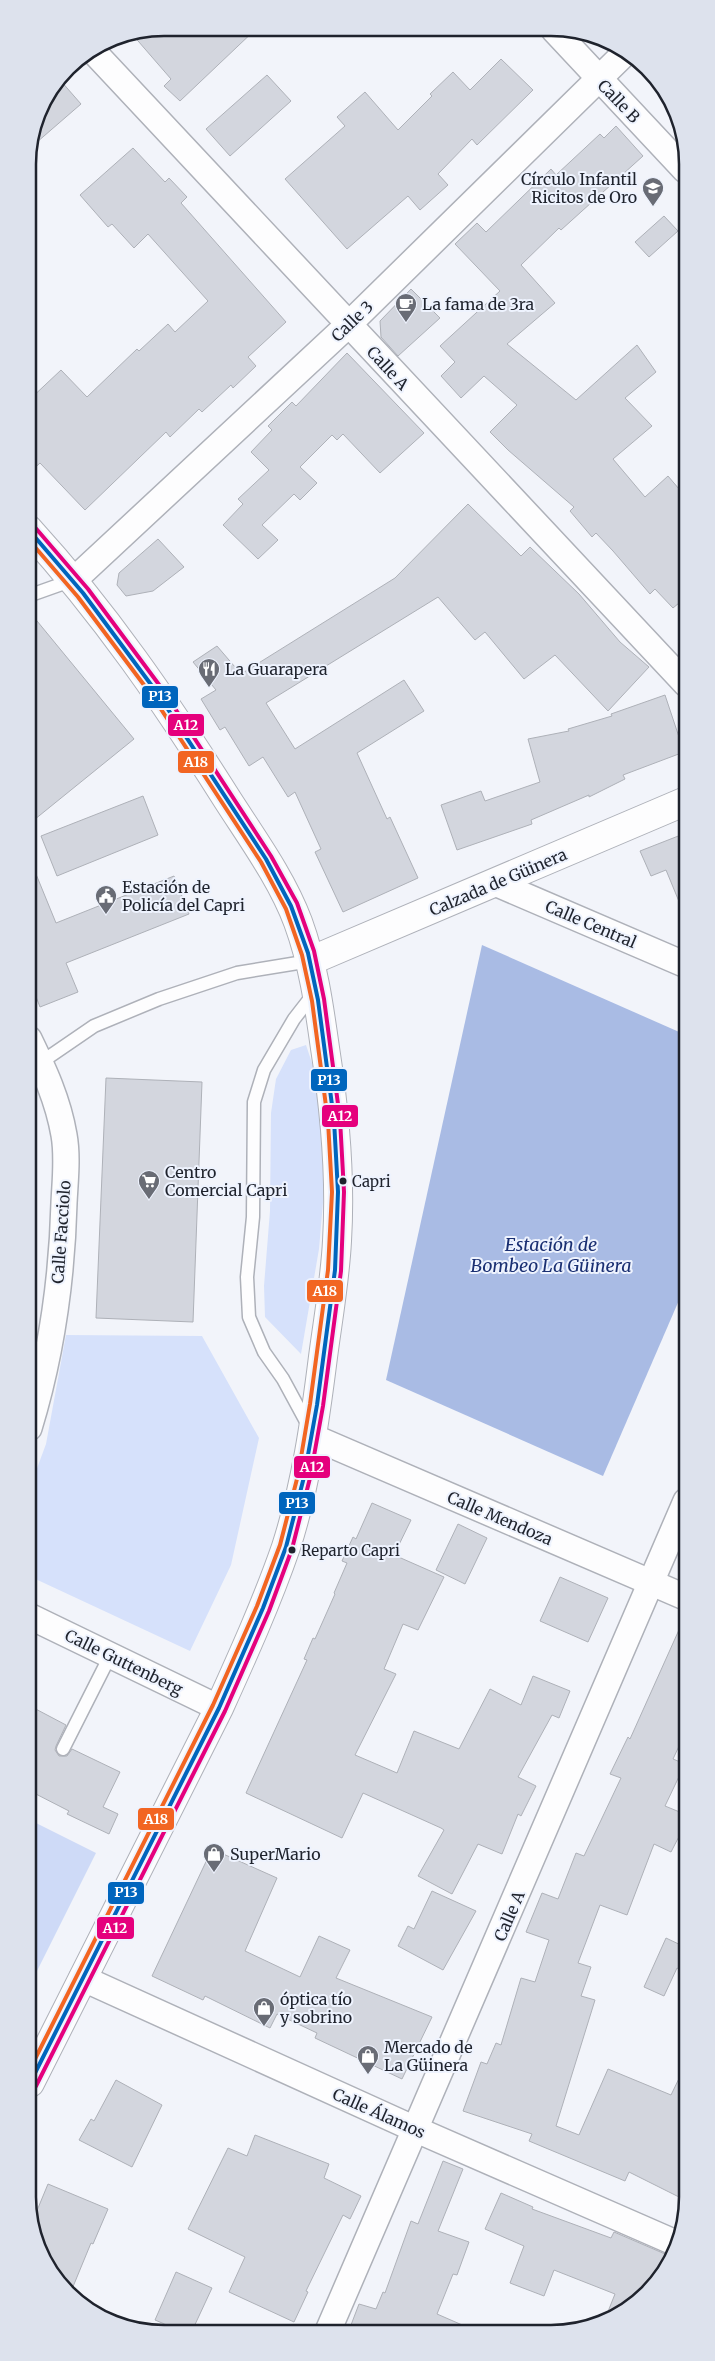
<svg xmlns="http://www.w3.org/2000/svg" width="715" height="2361" font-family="Merriweather,serif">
	<rect width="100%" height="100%" fill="#f2f4fa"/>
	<g fill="#d6e1fb">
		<path d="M306,1045L315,1072L323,1115L324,1191L319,1249L301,1354L265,1317L264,1286L270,1211L271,1113L276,1079L291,1050Z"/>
		<path d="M66,1335L202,1336L259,1438L231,1565L190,1651L29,1576V1490L46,1444Z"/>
	</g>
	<path fill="#cedaf7" d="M34,1822L96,1853L30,1985V1829Z"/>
	<path fill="#a9bbe4" d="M482,945L686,1035V1284L603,1476L386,1380Z"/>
	<g fill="#d3d6de" stroke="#aeb1b8">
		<path d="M165,28H257L180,101L164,86L171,79L132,34Z"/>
		<path d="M501,59L533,90L477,145L472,139L438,174L448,185L420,210L408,196L347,249L285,179L345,126L337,117L365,92L398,130L432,96L430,94L453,72L470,90Z"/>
		<path d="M267,75L291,101L230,156L206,129Z"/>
		<path d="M60,80L81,104L29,149L38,112Z"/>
		<path d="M616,126L643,156L561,230L559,228L521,265L555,303L507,344L576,400L637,345L656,372L625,398L652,426L613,459L645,497L668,476L685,496V598L673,608L655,589L650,594L613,551L596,533L592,537L570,511L574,507L508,450L490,432L517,405L484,376L461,398L441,376L455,362L440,346L500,291L455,244L477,223L486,232L551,169L556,175L600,134L604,138Z"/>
		<path d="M133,148L165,182L169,178L187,197L181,203L286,322L248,357L256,366L233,388L231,385L202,412L199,409L170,437L166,432L85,510L40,463L28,474V401L61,370L87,397L137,349L139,351L168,324L175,332L208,301L148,234L134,248L112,224L108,227L80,195Z"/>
		<path d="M664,216L678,231L649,257L635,242Z"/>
		<path d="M411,289L440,318L398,356L381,337L380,321Z"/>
		<path d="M347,353L424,433L380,473L343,434L337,440L332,435L300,467L317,483L300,500L294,494L262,525L278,540L258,559L223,525L243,504L238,499L269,470L251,452L272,430L268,426L292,402L296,406Z"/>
		<path d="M468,504L521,556L530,547L579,594L620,642L649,667L608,711L555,655L524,679L485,632L475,640L438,597L266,703L295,749L404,680L424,711L357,753L387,819L390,817L418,878L343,912L315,852L321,849L295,792L288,797L263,757L249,766L225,727L220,730L201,699L216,690L193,662L217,646L241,674L395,578Z"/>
		<path d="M158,539L184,567L153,591L126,596L117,585L119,573Z"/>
		<path d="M28,610L134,739L29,824L28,649Z"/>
		<path d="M665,695L684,752L623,775L625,779L589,797V795L531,820L532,824L457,850L441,805L481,791L485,801L540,782L528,739L569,731L568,729L612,716L611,714Z"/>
		<path d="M143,796L158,835L57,876L41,836Z"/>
		<path d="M686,833V916H685L666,870L651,876L640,851Z"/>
		<path d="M29,857L56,923L174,876L189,914L66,963L78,992L40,1007L29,979Z"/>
		<path d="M106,1078L202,1082L193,1322L96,1318Z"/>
		<path d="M372,1503L411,1520L394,1555L444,1577L418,1630L403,1624L384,1669L396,1674L355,1755L397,1773L414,1731L459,1749L490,1689L521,1705L533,1676L570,1691L559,1718L552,1715L518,1777L536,1786L521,1816L518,1814L502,1854L478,1844L452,1894L418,1876L444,1830L441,1828L363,1793L342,1838L246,1793L307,1660L304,1659L313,1638L315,1639L335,1594L334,1593L347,1563L342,1561L353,1537L356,1539Z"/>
		<path d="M458,1524L487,1538L465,1584L436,1570Z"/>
		<path d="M560,1577L608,1598L588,1642L540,1621Z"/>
		<path d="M687,1612V1729L673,1759L685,1764L665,1806L687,1815V1821L671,1852L654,1844L627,1915L600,1905L578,1963L591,1967L581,1996L595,2000L556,2126L579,2135L608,2069L671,2095L687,2062V2201L629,2172L625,2181L529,2141L532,2134L463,2111L481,2062L487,2064L496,2043L501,2045L521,1978L535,1982L549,1940L526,1932L542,1893L558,1899L576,1853L584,1856L621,1778L610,1774L628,1737L630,1739Z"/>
		<path d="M30,1706L66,1725L56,1746L55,1750L59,1756H67L72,1749L120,1772L103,1807L118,1814L109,1834L67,1814L69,1811L30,1791Z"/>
		<path d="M212,1849L277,1878L245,1951L300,1977L319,1936L350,1950L336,1978L432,2017L402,2079L315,2038L317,2033L277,2014L270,2028L205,1996L203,2000L152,1976Z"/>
		<path d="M432,1891L476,1911L443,1970L398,1946L408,1926L414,1929Z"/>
		<path d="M666,1938L687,1948V1973L677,1968L664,1996L644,1987Z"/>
		<path d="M116,2080L162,2105L132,2167L79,2140L91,2119L94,2121Z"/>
		<path d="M255,2135L329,2164L324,2178L361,2196L350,2219L343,2215L306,2291L308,2292L294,2322L229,2292L245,2257L188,2229L228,2148L247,2156Z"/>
		<path d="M443,2161L463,2169L438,2231L469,2242L457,2275L453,2274L437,2314L476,2331H365L351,2325L359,2304L376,2309L383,2292L385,2293L411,2221L418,2224Z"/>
		<path d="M48,2184L108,2209L93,2244L91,2243L70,2294L31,2225Z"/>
		<path d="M501,2193L533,2207L532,2209L611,2238L614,2232L672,2257L653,2287L616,2316L607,2314L615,2294L554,2270L544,2296L510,2283L524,2246L485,2229Z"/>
		<path d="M176,2272L212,2288L192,2331H181L155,2320Z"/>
	</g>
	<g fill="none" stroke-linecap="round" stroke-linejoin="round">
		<g stroke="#aeb1b9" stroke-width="15">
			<g id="service">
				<path d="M28,596L73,580"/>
				<path d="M40,1063L94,1026L159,999L237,973L310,961"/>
				<path d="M309,1427L283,1379L264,1352L249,1317L247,1277L253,1217L254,1102L264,1070L294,1019L315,992"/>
				<path d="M63,1749L110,1656"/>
			</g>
		</g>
		<g stroke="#aeb1b9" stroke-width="28">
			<g id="minor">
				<path d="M554,30L685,170"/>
				<path d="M93,51L686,684"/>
				<path d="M74,580L348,325L623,55"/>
				<path d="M495,883L686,965"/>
				<path d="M29,1039C44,1070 58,1100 64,1135C68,1157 65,1181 64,1203C62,1279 51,1356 29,1428"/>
				<path d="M313,1437L687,1598"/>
				<path d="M29,1616L219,1708"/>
				<path d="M82,1978L417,2130L678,2244"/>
				<path d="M328,2331L686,1501"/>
			</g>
		</g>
		<g stroke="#aeb1b9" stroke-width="30">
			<path id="secondary" d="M310,961L686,801"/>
		</g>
		<g stroke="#aeb1b9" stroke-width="30">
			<path id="primary" d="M28,529C104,612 167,704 227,799C252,838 282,879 298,922C313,963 319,1005 325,1048C335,1112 341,1176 337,1241C335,1280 328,1319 323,1357C315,1421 306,1485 286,1547C267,1602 243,1655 219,1708L30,2083"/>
		</g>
		<use href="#service" stroke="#fdfdfe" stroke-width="12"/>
		<use href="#minor" stroke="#fdfdfe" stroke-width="25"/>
		<use href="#secondary" stroke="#fdfdfe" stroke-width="28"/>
		<use href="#primary" stroke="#fdfdfe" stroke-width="28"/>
		<g stroke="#eef3fe" stroke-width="8">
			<path id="bus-1" d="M28,529L83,593L158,694L266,859L291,906L308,953L318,1000L334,1120L338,1192L335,1270L317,1405L304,1477L286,1547L263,1608L219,1708L30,2083"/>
		</g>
		<g stroke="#eef3fe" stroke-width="8">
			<path id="bus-2" d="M28,539L78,597L153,697L261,862L286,909L302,955L312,1001L328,1121L332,1192L328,1270L310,1404L298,1475L280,1545L257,1606L213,1705L30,2069"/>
		</g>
		<g stroke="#eef3fe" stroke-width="8">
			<path id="bus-3" d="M33,525L88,589L163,690L271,856L297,903L314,951L324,999L340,1119L344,1192L341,1271L323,1406L310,1478L292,1549L269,1611L225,1711L36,2086"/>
		</g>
		<use href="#bus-1" stroke="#0065bd" stroke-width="4"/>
		<use href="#bus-2" stroke="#f26522" stroke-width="4"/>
		<use href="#bus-3" stroke="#e5007d" stroke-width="4"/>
	</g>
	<defs>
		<g id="school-pin" transform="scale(1.125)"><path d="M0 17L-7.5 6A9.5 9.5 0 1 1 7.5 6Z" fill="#696c75" stroke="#eef3fe"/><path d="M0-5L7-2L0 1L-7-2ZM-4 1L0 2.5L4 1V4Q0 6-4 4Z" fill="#fff"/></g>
		<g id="cafe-pin" transform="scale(1.125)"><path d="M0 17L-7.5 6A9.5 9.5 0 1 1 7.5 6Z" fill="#696c75" stroke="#eef3fe"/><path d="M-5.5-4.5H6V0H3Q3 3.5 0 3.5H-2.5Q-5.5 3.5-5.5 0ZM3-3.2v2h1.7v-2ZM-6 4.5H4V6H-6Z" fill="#fff"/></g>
		<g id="restaurant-pin" transform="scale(1.125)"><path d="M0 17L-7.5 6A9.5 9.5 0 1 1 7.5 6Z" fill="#696c75" stroke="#eef3fe"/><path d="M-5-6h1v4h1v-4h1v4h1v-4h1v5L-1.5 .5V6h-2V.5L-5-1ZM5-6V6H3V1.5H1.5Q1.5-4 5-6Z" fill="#fff"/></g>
		<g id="civic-pin" transform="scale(1.125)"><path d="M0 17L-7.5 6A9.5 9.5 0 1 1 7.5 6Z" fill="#696c75" stroke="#eef3fe"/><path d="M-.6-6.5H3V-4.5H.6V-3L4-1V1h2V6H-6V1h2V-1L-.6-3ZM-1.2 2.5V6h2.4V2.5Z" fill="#fff"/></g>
		<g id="supermarket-pin" transform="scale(1.125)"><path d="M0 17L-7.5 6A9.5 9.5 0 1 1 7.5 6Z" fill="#696c75" stroke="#eef3fe"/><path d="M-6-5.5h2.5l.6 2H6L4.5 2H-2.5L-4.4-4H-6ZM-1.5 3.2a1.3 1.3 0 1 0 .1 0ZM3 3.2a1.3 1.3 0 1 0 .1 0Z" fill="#fff"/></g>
		<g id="shop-pin" transform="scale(1.125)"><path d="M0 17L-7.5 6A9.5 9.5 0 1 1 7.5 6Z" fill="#696c75" stroke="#eef3fe"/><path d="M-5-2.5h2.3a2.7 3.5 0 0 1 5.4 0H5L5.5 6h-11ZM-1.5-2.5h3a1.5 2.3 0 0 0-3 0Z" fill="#fff"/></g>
	</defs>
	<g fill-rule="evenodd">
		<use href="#school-pin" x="653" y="188"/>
		<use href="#cafe-pin" x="406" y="304"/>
		<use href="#restaurant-pin" x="209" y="669"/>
		<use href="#civic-pin" x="106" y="896"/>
		<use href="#supermarket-pin" x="149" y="1181"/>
		<use href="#shop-pin" x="214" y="1854"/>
		<use href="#shop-pin" x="264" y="2008"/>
		<use href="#shop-pin" x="368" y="2056"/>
	</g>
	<g fill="#1f232d" stroke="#eef3fe" stroke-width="2">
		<circle cx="343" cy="1181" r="4.5"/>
		<circle cx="292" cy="1550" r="4.5"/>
	</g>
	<g text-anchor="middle" stroke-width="4" stroke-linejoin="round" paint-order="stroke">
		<g font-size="15" fill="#1f232d" stroke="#eef3fe" text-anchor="start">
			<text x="352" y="1187">Capri</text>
			<text x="301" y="1556">Reparto Capri</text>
		</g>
		<g font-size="16" fill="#1f232d" stroke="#eef3fe">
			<text transform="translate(619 101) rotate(46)" y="6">Calle B</text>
			<text transform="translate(352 321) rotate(-44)" y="6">Calle 3</text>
			<text transform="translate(388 368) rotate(47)" y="6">Calle A</text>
			<text transform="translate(498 882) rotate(-23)" y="6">Calzada de Güinera</text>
			<text transform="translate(591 924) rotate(23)" y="6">Calle Central</text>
			<text transform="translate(61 1232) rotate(-86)" y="6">Calle Facciolo</text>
			<text transform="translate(500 1518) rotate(23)" y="6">Calle Mendoza</text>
			<text transform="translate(124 1662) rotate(26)" y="6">Calle Guttenberg</text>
			<text transform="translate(509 1916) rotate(-67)" y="6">Calle A</text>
			<text transform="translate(379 2113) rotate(24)" y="6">Calle Álamos</text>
		</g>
		<g font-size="16" fill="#1f232d" stroke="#eef3fe" text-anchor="start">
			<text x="637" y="185" text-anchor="end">Círculo Infantil<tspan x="637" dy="18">Ricitos de Oro</tspan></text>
			<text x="422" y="310">La fama de 3ra</text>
			<text x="225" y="675">La Guarapera</text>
			<text x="122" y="893">Estación de<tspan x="122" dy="18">Policía del Capri</tspan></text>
			<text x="165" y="1178">Centro<tspan x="165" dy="18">Comercial Capri</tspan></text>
			<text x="230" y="1860">SuperMario</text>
			<text x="280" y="2005">óptica tío<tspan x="280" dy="18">y sobrino</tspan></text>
			<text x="384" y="2053">Mercado de<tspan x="384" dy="18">La Güinera</tspan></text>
		</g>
		<g font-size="18" font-style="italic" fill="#1a2f72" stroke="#eef3fe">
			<text x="551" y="1251">Estación de<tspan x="551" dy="21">Bombeo La Güinera</tspan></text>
		</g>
	</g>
	<path d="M0 0H715V2361H0ZM164 36H551A128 128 0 0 1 679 164V2197A128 128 0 0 1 551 2325H164A128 128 0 0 1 36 2197V164A128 128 0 0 1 164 36Z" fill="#dde2ed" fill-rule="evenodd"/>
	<path fill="none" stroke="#1f232d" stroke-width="2.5" d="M164 36H551A128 128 0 0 1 679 164V2197A128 128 0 0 1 551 2325H164A128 128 0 0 1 36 2197V164A128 128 0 0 1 164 36Z"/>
	<g stroke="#eef3fe" stroke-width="2">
		<rect x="141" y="685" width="38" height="24" rx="5" fill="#0065bd"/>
		<rect x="167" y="713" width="38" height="24" rx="5" fill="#e5007d"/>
		<rect x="177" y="750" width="38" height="24" rx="5" fill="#f26522"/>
		<rect x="310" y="1068" width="38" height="24" rx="5" fill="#0065bd"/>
		<rect x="321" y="1104" width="38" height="24" rx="5" fill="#e5007d"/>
		<rect x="306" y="1279" width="38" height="24" rx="5" fill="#f26522"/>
		<rect x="293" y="1455" width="38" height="24" rx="5" fill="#e5007d"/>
		<rect x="278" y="1491" width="38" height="24" rx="5" fill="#0065bd"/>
		<rect x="137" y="1807" width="38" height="24" rx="5" fill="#f26522"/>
		<rect x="107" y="1881" width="38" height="24" rx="5" fill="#0065bd"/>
		<rect x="96" y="1916" width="39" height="24" rx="5" fill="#e5007d"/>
	</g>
	<g font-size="14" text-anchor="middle" font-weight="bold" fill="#fff">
		<text x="160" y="701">P13</text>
		<text x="186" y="730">A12</text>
		<text x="196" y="767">A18</text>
		<text x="329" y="1085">P13</text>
		<text x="340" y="1121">A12</text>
		<text x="325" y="1296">A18</text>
		<text x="312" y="1472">A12</text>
		<text x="297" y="1508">P13</text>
		<text x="156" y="1824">A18</text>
		<text x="126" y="1897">P13</text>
		<text x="115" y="1933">A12</text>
	</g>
</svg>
